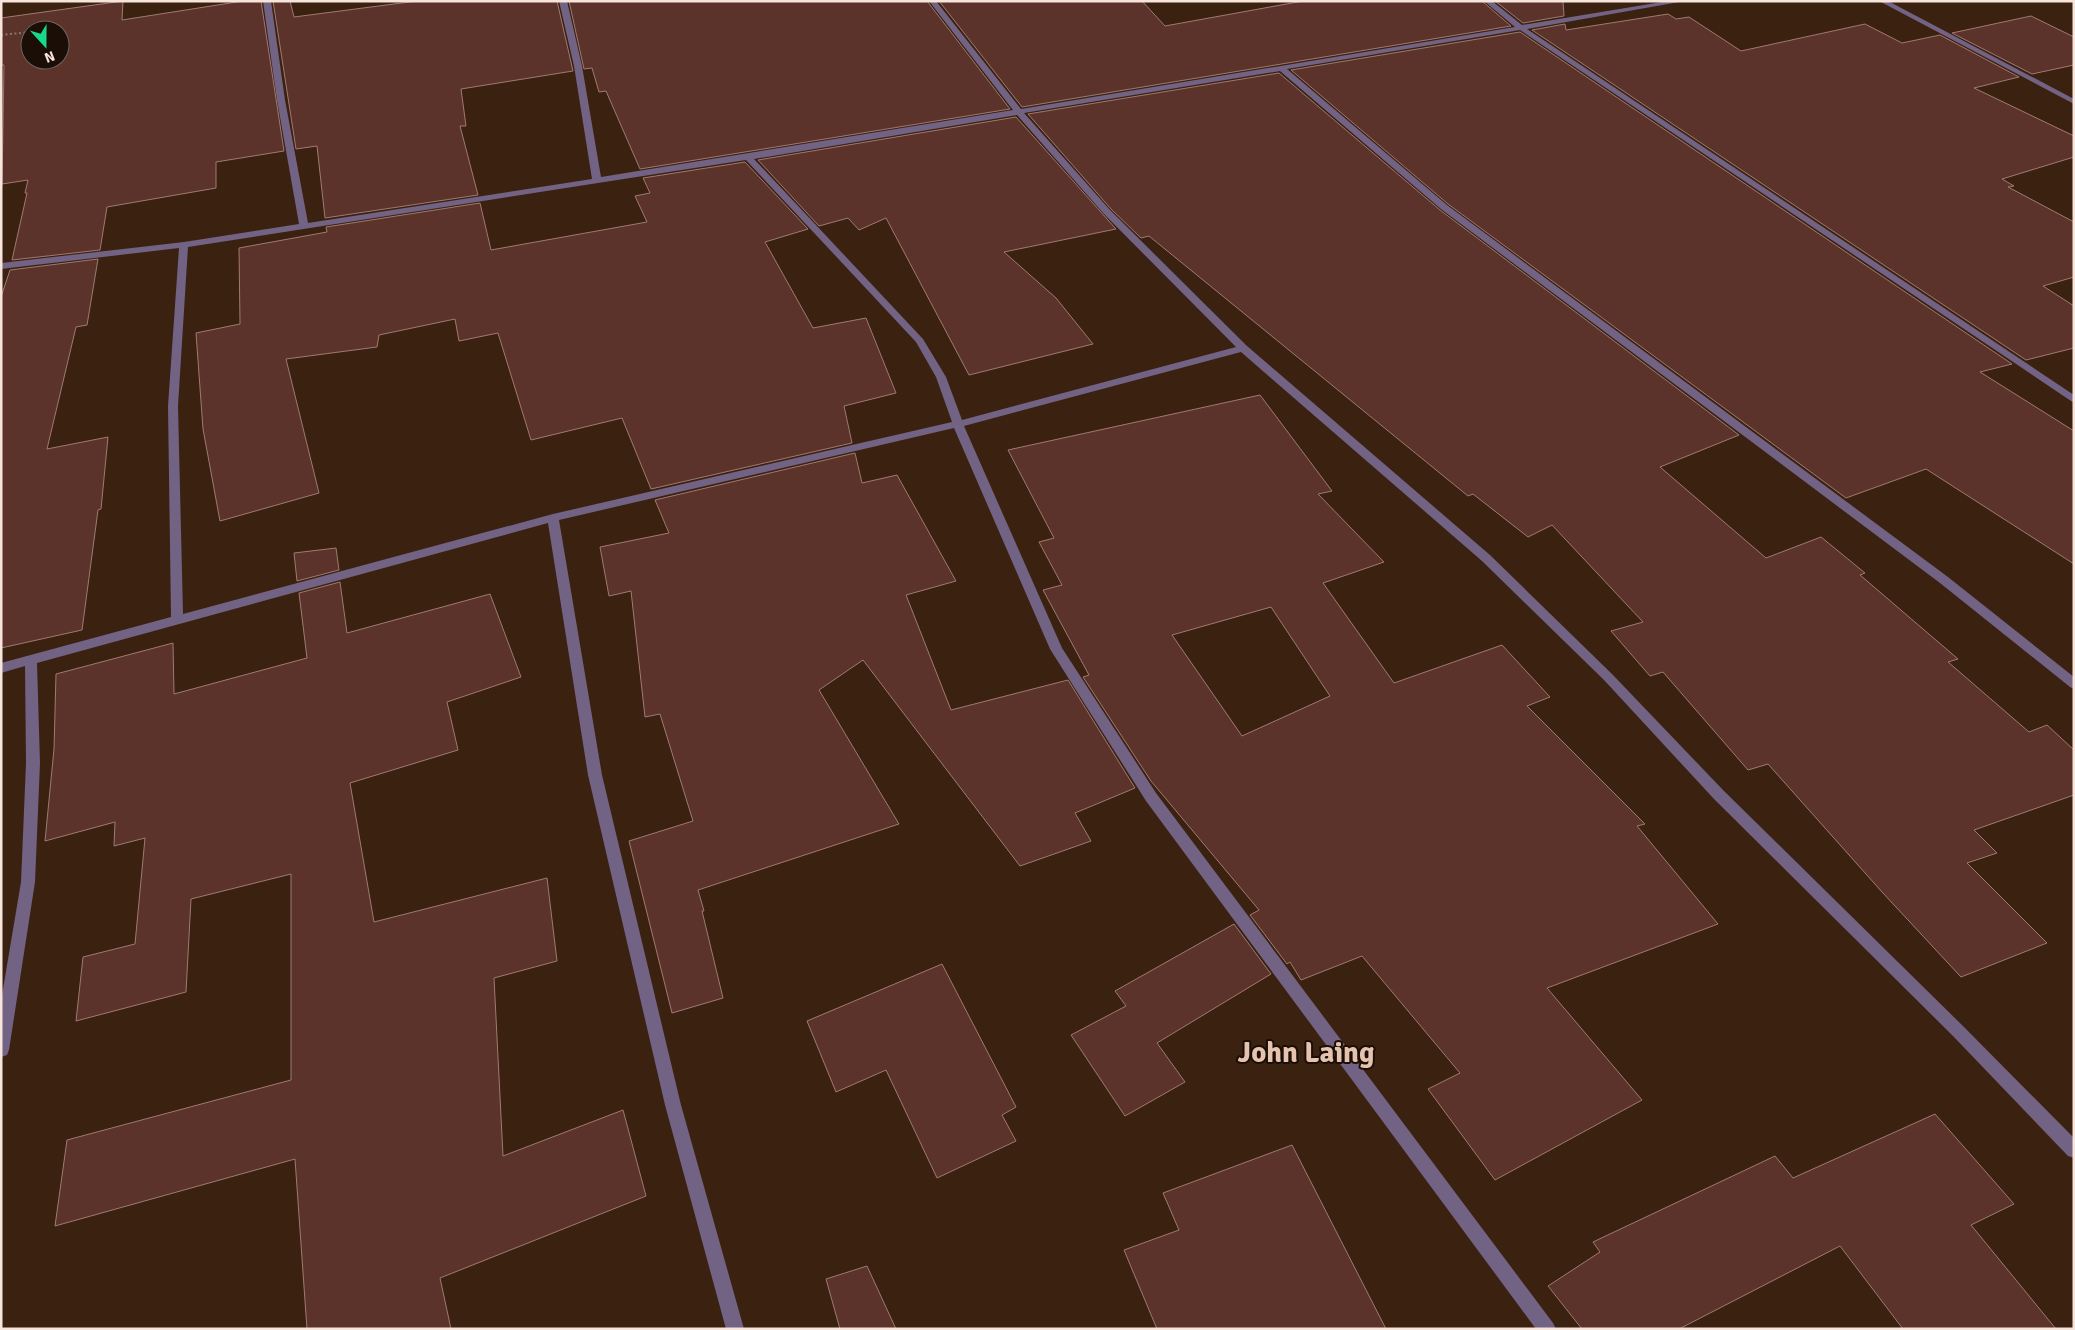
<svg xmlns="http://www.w3.org/2000/svg" width="2075" height="1330" font-family="Signika,sans-serif">
	<rect width="100%" height="100%" fill="#3b2110"/>
	<g fill="#5c332b" stroke="#9f7a72" fill-rule="evenodd">
		<path d="M123,1L122,20L243,1H261L284,151L216,162V188L107,207L100,250L12,260L27,193H25L28,180L2,184L4,65H1V18ZM30,30H60V60H30Z"/>
		<path d="M273,1H290L294,17L417,1H557L573,71L461,89L466,126H460L478,195L325,218L317,146L296,149Z"/>
		<path d="M569,1H927L1010,109L640,169L606,91L599,92L592,68L584,69Z"/>
		<path d="M939,1H1142L1165,26L1303,1H1482L1511,26L1022,107Z"/>
		<path d="M1495,1H1563L1564,16L1523,23Z"/>
		<path d="M1668,14L1676,19L1689,17L1741,51L1865,24L1902,43L1940,35L2019,77L1974,88L2074,136V157L2002,179L2014,186L2008,187L2074,222V277L2043,286L2074,306V348L2026,360L1532,30L1565,24L1566,30Z"/>
		<path d="M2031,16L2074,37V65L2032,74L1952,33Z"/>
		<path d="M1520,32L2012,364L1980,372L2074,431V564L1926,469L1846,498L1448,204L1291,70Z"/>
		<path d="M1279,73L1440,210L1739,435L1660,467L1766,558L1821,537L1865,573L1860,575L1958,659L1948,662L2029,732L2047,725L2074,750V795L1974,830L1997,853L1967,863L2047,943L1961,977L1882,892L1768,764L1748,770L1663,672L1650,676L1611,631L1643,622L1552,525L1528,537L1473,494L1468,496L1149,236L1141,238L1111,209L1028,114Z"/>
		<path d="M1016,117L1116,229L1004,252L1056,298L1093,344L969,375L886,218L859,230L848,218L819,226L758,160Z"/>
		<path d="M745,162L808,229L765,242L813,328L866,318L896,393L844,406L852,443L651,489L622,418L531,440L498,333L459,341L455,319L379,335L377,347L286,359L319,493L220,521L203,429L196,333L240,324L239,248L327,232L326,227L480,203L491,250L647,222L635,196L650,193L643,178Z"/>
		<path d="M98,259L87,325L76,327L47,449L108,437L101,509L98,510L82,630L1,648V297L10,270Z"/>
		<path d="M1260,395L1332,491L1318,494L1384,562L1323,583L1394,683L1502,645L1550,697L1527,706L1645,824L1637,826L1718,924L1547,988L1642,1100L1495,1180L1428,1089L1460,1073L1362,956L1301,980L1290,962L1287,964L1250,915L1259,910L1151,781L1083,677L1089,675L1043,590L1062,585L1039,542L1054,538L1008,450ZM1271,607L1330,696L1242,736L1172,635Z"/>
		<path d="M855,453L862,483L897,475L956,581L906,595L951,710L1068,680L1135,788L1075,813L1091,841L1020,866L863,660L819,690L899,824L698,890L704,911H702L723,998L672,1013L629,841L693,821L660,714L645,717L631,591L609,596L600,547L669,533L655,500Z"/>
		<path d="M336,548L339,570L297,581L294,553Z"/>
		<path d="M340,582L347,633L490,594L521,677L447,702L458,750L350,783L374,922L547,878L557,961L494,978L503,1156L623,1110L646,1196L440,1278L451,1329H307L295,1159L55,1226L67,1140L291,1080V874L191,899L186,992L76,1021L83,957L135,944L145,838L114,846L115,822L45,841L54,749L56,674L173,643L174,694L307,658L299,593Z"/>
		<path d="M1234,924L1271,974L1157,1043L1185,1082L1125,1116L1071,1035L1126,1006L1115,991Z"/>
		<path d="M942,964L1016,1107L1002,1115L1016,1141L937,1178L886,1070L836,1092L807,1021Z"/>
		<path d="M1935,1114L2014,1204L1971,1225L2056,1329H1903L1840,1246L1679,1329H1582L1548,1286L1600,1252L1593,1242L1775,1156L1793,1178Z"/>
		<path d="M1292,1145L1386,1329H1157L1124,1250L1179,1230L1163,1193Z"/>
		<path d="M867,1266L896,1329H840L826,1279Z"/>
	</g>
	<g fill="none" stroke-linecap="round" stroke-linejoin="round">
		<path stroke="#8c7668" stroke-width="2" stroke-dasharray="2 2.5" stroke-linecap="butt" d="M1,35L30,32"/>
		<g fill="#726284" fill-rule="evenodd">
			<path d="M263,1H271L285,100L308,223L592,179L574,66L559,1H567L582,66L601,177L1013,110L929,1H936L1021,109L1515,27L1484,1H1492L1522,25L1668,1H1685L1527,29L2074,395V403L1520,30L1287,69L1447,205L1948,577L2074,677V689L2070,687L1940,583L1441,209L1280,71L1024,113L1110,210L1247,346L1490,555L1612,674L1724,791L1963,1026L2074,1138V1158L2068,1156L1953,1036L1714,799L1604,680L1482,561L1241,352L964,426L1062,648L1156,793L1553,1323L1556,1329H1536L1146,801L1050,649L954,428L559,520L602,775L681,1105L744,1329H726L665,1105L588,775L548,523L37,663L40,763L35,882L9,1050L7,1055L1,1057V1001L21,882L26,763L25,666L1,673V663L171,617L168,406L179,248L1,269V263L184,242L299,224L277,100ZM1017,115L1104,214L1236,347L962,420L946,377L923,339L754,159ZM746,160L916,342L936,377L952,422L553,514L183,614L178,406L188,247Z"/>
			<path d="M1879,1H1888L2074,99V104Z"/>
		</g>
	</g>
	<g text-anchor="middle" stroke-width="4" stroke-linejoin="round" paint-order="stroke">
		<g font-size="29" font-weight="bold" fill="#e6c3ae" stroke="#1a0e07">
			<text x="1306" y="1062">John Laing</text>
		</g>
	</g>
	<rect width="2075" height="1330" fill="none" stroke="#f7e5db" stroke-width="5"/>
	<g transform="translate(45 45) rotate(159)"><circle r="24" fill="#1a0e07" stroke="#72645c"/>
	<path d="M0-4L9 19L0 12L-9 19Z" fill="#17d989"/>
	<text y="-8" font-size="14" font-weight="bold" text-anchor="middle" fill="#f7e5db">N</text>
	</g>
</svg>
